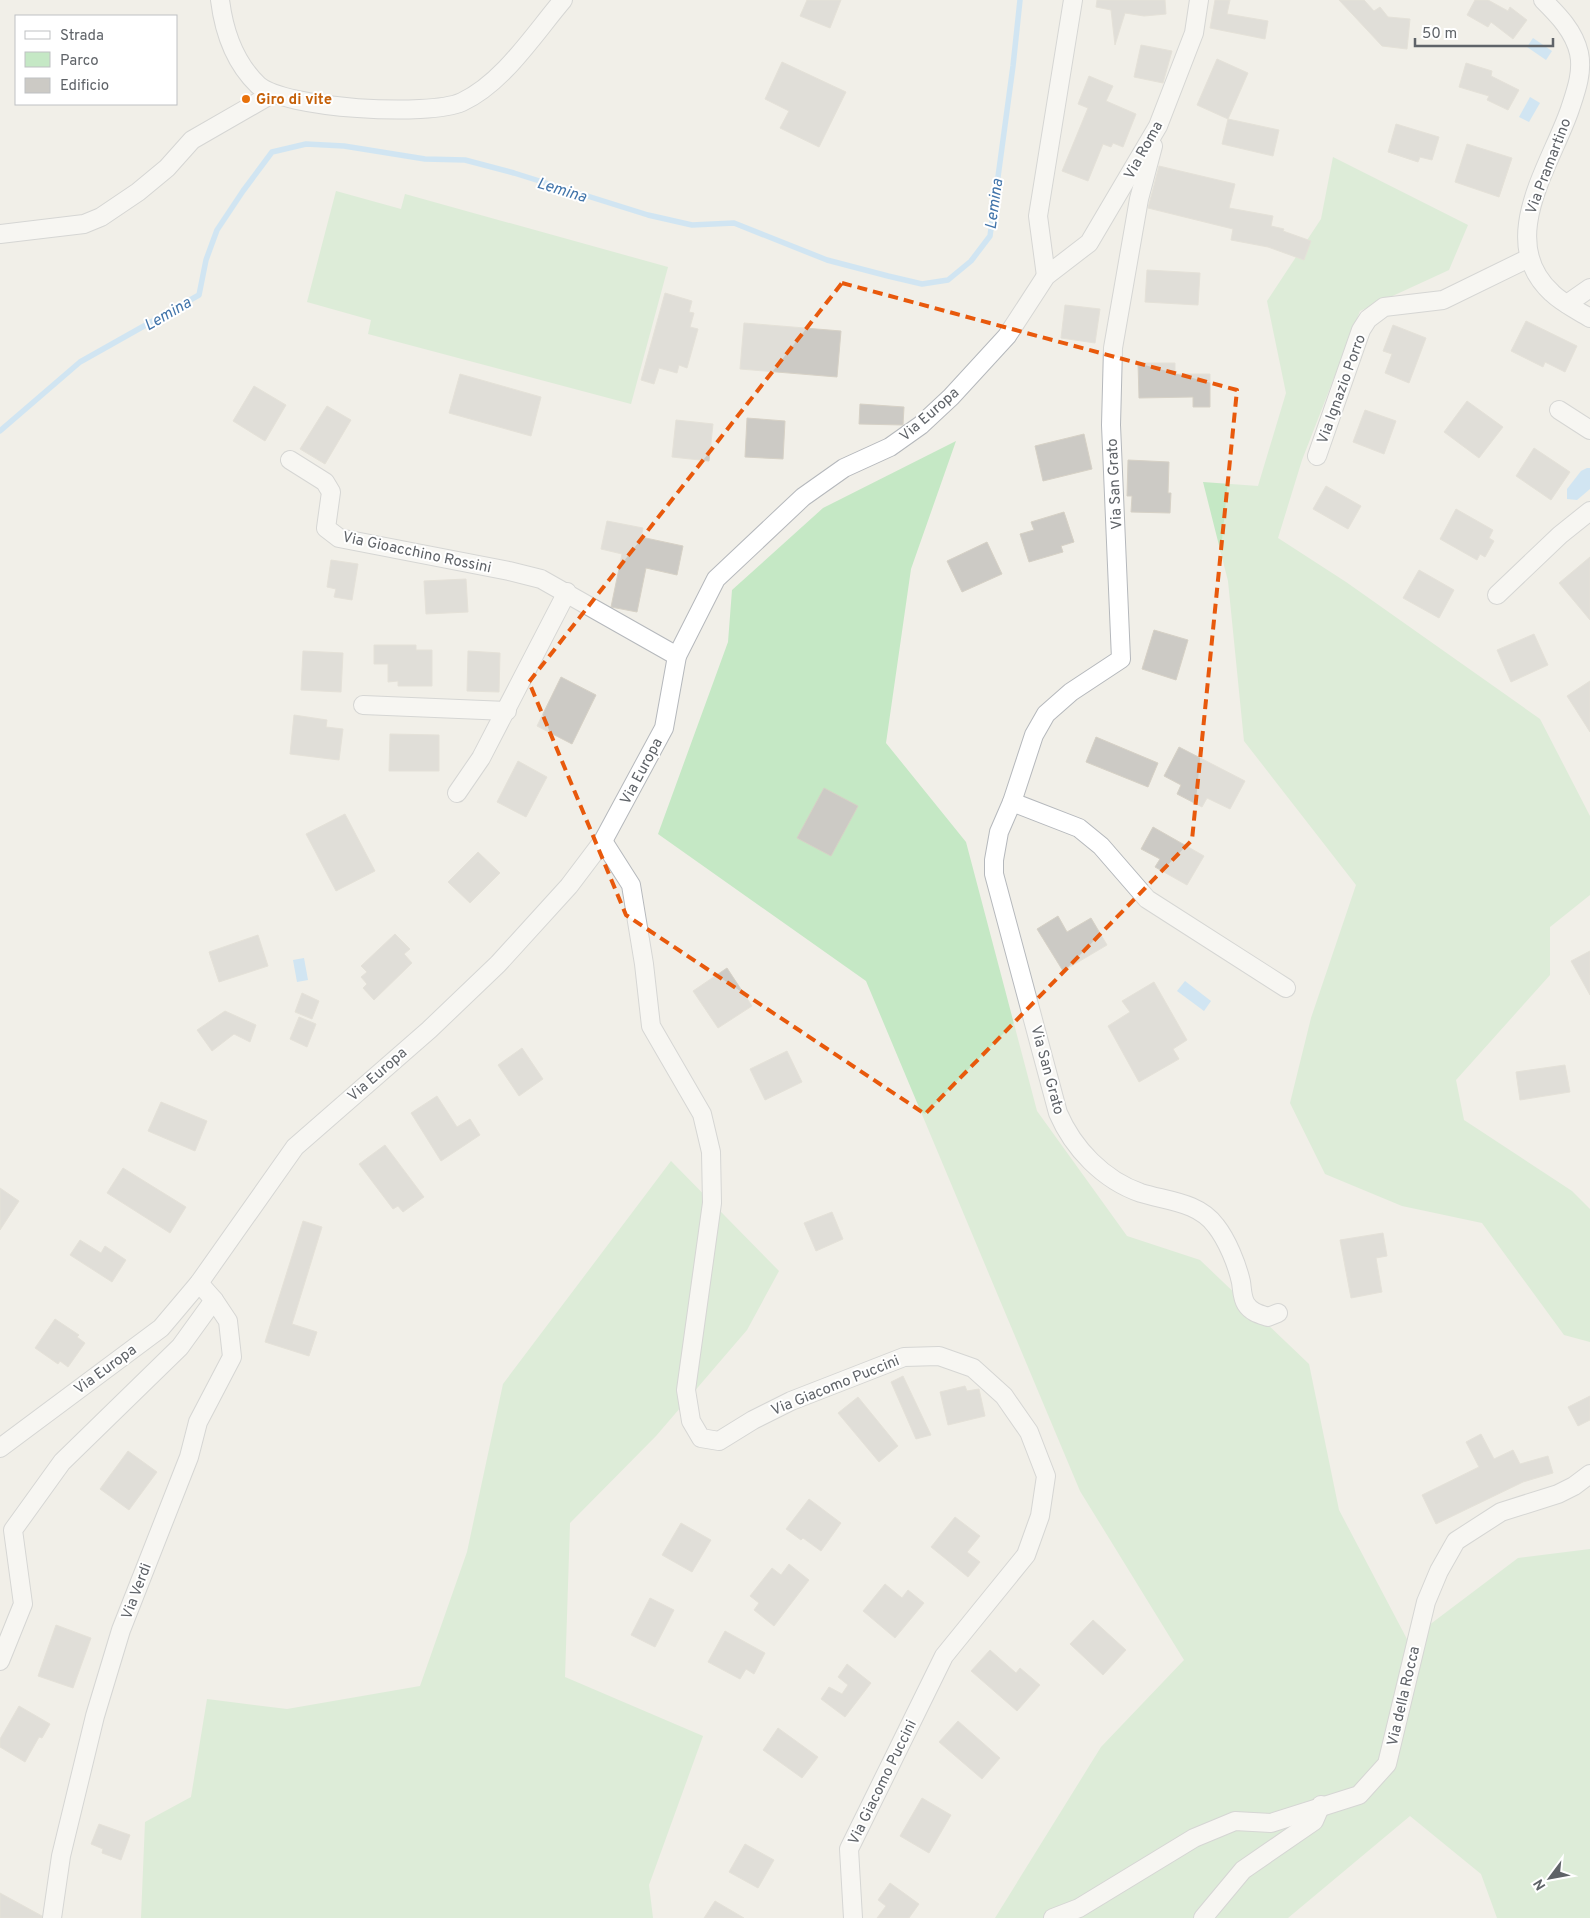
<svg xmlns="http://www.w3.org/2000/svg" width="1590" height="1918" font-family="Overpass,sans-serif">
	<rect width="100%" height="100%" fill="#f1efe8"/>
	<g fill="#c5e8c5">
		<path d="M1333,157L1468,225L1449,270L1360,311L1302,460L1278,538L1346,582L1540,719L1590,816V895L1550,927V975L1456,1080L1464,1120L1572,1191L1590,1209V1342L1564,1335L1482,1223L1402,1206L1325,1174L1290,1103L1311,1018L1356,885L1244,741L1228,581L1203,482L1258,486L1286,393L1267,301L1321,219Z"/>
		<path d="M336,191L401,209L405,194L668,267L631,404L368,334L371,320L307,302Z"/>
		<path d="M956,441L911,569L886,743L966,842L1037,1111L1127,1236L1200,1260L1309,1364L1339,1510L1408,1641L1518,1558L1590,1549V1918H1497L1481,1874L1410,1816L1288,1918H995L1101,1747L1184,1660L1080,1491L866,981L658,834L728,642L732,590L823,508Z"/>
		<path d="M671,1161L779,1271L747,1330L656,1436L570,1523L565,1677L703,1736L649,1885L653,1918H141L145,1822L191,1797L207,1699L287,1709L420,1686L467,1552L503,1384Z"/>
	</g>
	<g fill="#aadaff">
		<path d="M1533,38L1552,51L1546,60L1527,47Z"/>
		<path d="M1530,97L1540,103L1529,122L1519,117Z"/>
		<path d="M1587,468H1590V489L1577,500L1567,499V489L1581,471Z"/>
		<path d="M304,958L308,980L297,982L293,960Z"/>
		<path d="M1185,981L1211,1001L1204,1011L1177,991Z"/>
	</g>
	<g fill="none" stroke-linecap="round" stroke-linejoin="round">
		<path stroke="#aadaff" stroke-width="5.5" d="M0,431L80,362L199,295L206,260L217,230L243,191L272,152L306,144L344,146L425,159L465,160L514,173L648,215L692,225L734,223L827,260L888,276L922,284L948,280L971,261L990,236L1013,66L1020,0"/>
	</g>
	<g fill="#cccac5" stroke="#d6d1c6">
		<path d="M807,0H841L830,28L800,16Z"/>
		<path d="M1097,0H1165L1166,14L1144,16L1125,13L1115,45L1111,10L1096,7Z"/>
		<path d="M1215,0H1230L1227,14L1268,21L1265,39L1210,28Z"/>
		<path d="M1339,0H1364L1374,11L1380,7L1388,17L1410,19L1407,49L1382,46Z"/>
		<path d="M1475,0H1488L1508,11L1510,7L1527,20L1513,39L1491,22L1488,27L1467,15Z"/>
		<path d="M1141,45L1172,51L1163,83L1134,77Z"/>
		<path d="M1217,59L1248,73L1228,119L1197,105Z"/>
		<path d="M782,62L846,92L819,147L780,128L789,111L765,99Z"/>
		<path d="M1466,63L1492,71L1491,76L1519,90L1508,110L1487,100L1489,96L1459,87Z"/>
		<path d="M1089,76L1113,86L1106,101L1136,114L1123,147L1113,143L1111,147L1103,144L1088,181L1062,171L1088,108L1078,104Z"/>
		<path d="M1228,119L1279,130L1273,156L1222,144Z"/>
		<path d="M1396,124L1439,137L1432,160L1420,157L1418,162L1388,152Z"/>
		<path d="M1467,144L1512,158L1499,197L1455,182Z"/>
		<path d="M1159,166L1235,184L1229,208L1273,216L1271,226L1284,229L1283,231L1311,241L1304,260L1268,247L1231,240L1233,229L1148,208Z"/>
		<path d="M1147,270L1200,273L1198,305L1145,302Z"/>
		<path d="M665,293L692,301L689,312L694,313L690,327L698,329L687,368L679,365L677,373L659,368L654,384L641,380Z"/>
		<path d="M1065,305L1100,309L1095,343L1061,338Z"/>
		<path d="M1526,321L1577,346L1565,372L1545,362L1543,367L1511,351Z"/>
		<path d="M744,323L841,331L837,377L740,369Z"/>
		<path d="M1393,325L1426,338L1409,383L1385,373L1392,354L1383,351Z"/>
		<path d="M1138,363H1175V374H1210V407H1193V397L1139,398Z"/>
		<path d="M460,374L541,397L531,436L449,413Z"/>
		<path d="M254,386L286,405L265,441L233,421Z"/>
		<path d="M1467,401L1503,427L1479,458L1444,432Z"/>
		<path d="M860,404L904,407L903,425L859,424Z"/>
		<path d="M327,406L351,420L325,464L300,449Z"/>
		<path d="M1365,410L1396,421L1384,454L1353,442Z"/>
		<path d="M747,418L785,421L783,459L745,457Z"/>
		<path d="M676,420L713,424L709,461L672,457Z"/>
		<path d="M1084,434L1092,469L1043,481L1035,446Z"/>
		<path d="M1534,448L1570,472L1551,500L1516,476Z"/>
		<path d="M1128,460L1169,462L1168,493H1171L1170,513L1131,512L1132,496H1127Z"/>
		<path d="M1326,486L1361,506L1348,529L1313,509Z"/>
		<path d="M1456,509L1493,530L1489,538L1494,541L1485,557L1480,554L1477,560L1440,539Z"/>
		<path d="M1064,512L1074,542L1061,546L1063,552L1029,562L1020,534L1034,530L1031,522Z"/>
		<path d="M607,521L643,528L641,537L683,546L677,575L646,568L637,612L611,607L622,554L601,549Z"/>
		<path d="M987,542L1002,574L962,592L947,561Z"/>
		<path d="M1590,557V620L1559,583Z"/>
		<path d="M331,560L358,564L352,600L334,597L336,589L327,587Z"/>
		<path d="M1419,570L1454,590L1439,618L1403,598Z"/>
		<path d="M466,579L468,612L426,614L424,581Z"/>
		<path d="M1154,630L1188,640L1176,680L1142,669Z"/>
		<path d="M1534,634L1548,665L1511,682L1497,650Z"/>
		<path d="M374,645H416V650H432V686H398V681L388,682V664H374Z"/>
		<path d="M303,651L343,653L341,692L301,690Z"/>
		<path d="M468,651L500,653L499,692L467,691Z"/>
		<path d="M561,677L596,695L572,744L537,726Z"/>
		<path d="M1590,681V732L1567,696Z"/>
		<path d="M294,715L327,720L326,727L343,729L339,760L290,754Z"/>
		<path d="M390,734L439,735V771H389Z"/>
		<path d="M1096,737L1158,763L1148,787L1086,762Z"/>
		<path d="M1179,747L1245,781L1230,809L1207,798L1202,807L1177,794L1181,785L1164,776Z"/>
		<path d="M518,761L547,777L526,817L497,802Z"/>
		<path d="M824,788L858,806L831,856L797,838Z"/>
		<path d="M345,814L375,871L336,891L306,834Z"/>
		<path d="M1153,827L1204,856L1187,885L1155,867L1160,859L1141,849Z"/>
		<path d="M478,852L500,873L470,903L448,882Z"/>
		<path d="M1058,916L1067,932L1091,918L1107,945L1063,971L1037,929Z"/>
		<path d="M395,934L410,949L404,954L412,963L374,1000L363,988L367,984L361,977L367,972L361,966Z"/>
		<path d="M258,935L268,966L219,982L209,952Z"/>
		<path d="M1590,951V995L1571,961Z"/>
		<path d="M727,968L752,1006L718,1028L693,991Z"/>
		<path d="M1154,982L1187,1040L1173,1049L1179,1059L1139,1082L1108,1026L1130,1012L1122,1001Z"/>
		<path d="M302,993L319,1001L312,1019L295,1012Z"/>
		<path d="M225,1011L256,1025L250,1042L234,1034L212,1051L197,1030Z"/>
		<path d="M299,1017L316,1024L307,1047L290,1039Z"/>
		<path d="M522,1048L543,1079L519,1096L498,1065Z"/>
		<path d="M787,1051L802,1082L765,1100L750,1069Z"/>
		<path d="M1565,1065L1570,1092L1520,1100L1516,1072Z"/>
		<path d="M437,1096L457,1127L470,1119L480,1135L441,1161L411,1113Z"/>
		<path d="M161,1102L207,1121L195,1151L148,1131Z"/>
		<path d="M385,1145L424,1197L403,1212L398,1206L393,1209L359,1164Z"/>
		<path d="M123,1168L186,1207L170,1233L107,1193Z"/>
		<path d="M0,1188L19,1201L0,1230Z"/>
		<path d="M832,1212L843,1239L816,1251L804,1223Z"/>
		<path d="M303,1221L322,1227L292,1324L317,1332L309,1356L265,1342Z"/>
		<path d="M1383,1233L1387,1256L1376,1258L1382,1292L1351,1298L1340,1240Z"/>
		<path d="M80,1240L101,1253L105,1246L126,1260L112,1282L70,1255Z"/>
		<path d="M55,1319L79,1335L77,1337L85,1343L68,1367L60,1361L58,1364L35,1348Z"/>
		<path d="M903,1376L931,1435L916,1439L891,1382Z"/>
		<path d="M965,1386L967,1391L979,1389L985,1416L948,1425L940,1392Z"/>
		<path d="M1590,1396V1420L1578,1426L1568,1407Z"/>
		<path d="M858,1397L898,1446L879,1462L838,1413Z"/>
		<path d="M1481,1434L1494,1459L1513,1450L1520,1464L1548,1456L1553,1473L1523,1482L1436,1524L1422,1495L1479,1467L1466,1442Z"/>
		<path d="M128,1451L157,1472L129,1510L100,1489Z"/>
		<path d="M809,1499L841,1523L821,1551L803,1538L801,1540L786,1529Z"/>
		<path d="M955,1517L980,1536L967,1552L980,1562L968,1577L931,1547Z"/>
		<path d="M681,1523L711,1540L692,1572L662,1555Z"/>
		<path d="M789,1564L809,1580L774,1626L754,1610L759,1603L750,1596L772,1568L781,1575Z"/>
		<path d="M885,1584L902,1598L908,1590L924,1603L895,1638L863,1611Z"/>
		<path d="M650,1598L674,1610L655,1647L631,1635Z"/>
		<path d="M1093,1620L1126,1650L1103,1675L1070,1644Z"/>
		<path d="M56,1625L91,1638L73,1688L38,1676Z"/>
		<path d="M725,1631L765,1653L754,1674L746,1669L740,1679L708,1662Z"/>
		<path d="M990,1650L1016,1673L1020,1668L1040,1685L1017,1711L971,1671Z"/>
		<path d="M847,1664L871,1683L845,1717L821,1699L829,1687L842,1694L848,1685L838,1677Z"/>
		<path d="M19,1706L50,1724L42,1738L39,1737L25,1762L0,1747V1739Z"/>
		<path d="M958,1721L1000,1758L982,1779L939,1742Z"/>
		<path d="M778,1728L818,1757L802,1778L763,1750Z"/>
		<path d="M922,1798L951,1815L929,1853L900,1836Z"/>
		<path d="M99,1824L130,1835L121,1860L102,1853L103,1849L91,1844Z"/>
		<path d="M745,1844L774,1860L758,1888L729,1872Z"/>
		<path d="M890,1883L919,1904L909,1918H877L886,1906L878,1900Z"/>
		<path d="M0,1893L42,1916V1918H0Z"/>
		<path d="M715,1901L744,1918H704Z"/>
	</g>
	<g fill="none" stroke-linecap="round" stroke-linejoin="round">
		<g stroke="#b5b8bc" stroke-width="20">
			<g id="minor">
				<path d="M220,0C224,32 234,62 258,85C285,109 429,117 462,102C503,83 534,34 563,0"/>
				<path d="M1543,0C1558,15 1574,31 1579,53C1583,72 1576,91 1570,109C1551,165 1495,241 1552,293C1562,303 1577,310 1590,318"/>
				<path d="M1153,146L1139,199L1113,348L1111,425L1121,659L1071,692L1046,714L1034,735L1012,802L999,832L994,860V874L1058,1113C1073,1148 1103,1180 1141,1193C1167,1201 1199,1202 1216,1226C1227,1240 1237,1264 1241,1282C1242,1288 1242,1298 1246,1304C1251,1312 1259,1314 1268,1317L1278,1313"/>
				<path d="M0,234L84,224L101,217L138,192L167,168L192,140L272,94"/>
				<path d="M1046,276L1038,216L1073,0"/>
				<path d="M1567,304L1590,288"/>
				<path d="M1559,410L1590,430"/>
				<path d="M1317,456L1361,330L1368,319L1384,307L1443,300L1529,258"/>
				<path d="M290,460L325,482L331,492L326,528L339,538L509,571L541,579L677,656"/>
				<path d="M1497,595L1560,535L1590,511"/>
				<path d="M363,705L507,711"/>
				<path d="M457,793L481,758L567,592"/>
				<path d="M1012,802L1079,828L1101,846L1147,899L1286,988"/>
				<path d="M603,841L631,885L644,964L651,1026L702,1114L711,1152L712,1203L686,1390L691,1421L701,1438L719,1441L753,1420L791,1401L904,1357L939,1356L973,1368L1004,1396L1029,1432L1046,1476L1040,1516L1026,1555L944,1656L849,1849L853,1918"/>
				<path d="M0,1448L161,1328L199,1283L295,1147L429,1030L498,964L569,886L603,841L664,728L677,656L716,579L803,497L844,468L890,447L921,425L951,397L1007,336L1046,276L1089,243L1158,126L1194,33L1199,0"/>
				<path d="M0,1661L23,1604L13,1530L62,1462L180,1347L214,1300"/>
				<path d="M52,1918L61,1856L95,1716L121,1630L189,1457L198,1422L232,1357L228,1321L214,1300L199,1283"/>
				<path d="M1053,1918L1079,1908L1194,1838L1235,1821L1271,1823L1359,1795L1387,1764L1426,1602L1439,1571L1456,1541L1501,1512L1558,1494L1574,1486L1590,1474"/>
				<path d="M1203,1918L1243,1870L1314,1821L1321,1805"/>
			</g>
		</g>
		<use href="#minor" stroke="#fff" stroke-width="18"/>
	</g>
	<path d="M0 0H1590V1918H0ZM842,283L1237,390L1192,840L925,1114L626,915L529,682Z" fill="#f1efe8" fill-opacity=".55" fill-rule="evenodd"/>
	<path fill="none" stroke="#e8590c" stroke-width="4" stroke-dasharray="10 6" stroke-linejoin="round" d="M842,283L1237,390L1192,840L925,1114L626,915L529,682Z"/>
	<circle fill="#e8710a" stroke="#fff" stroke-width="2" cx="246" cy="99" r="5"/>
	<g text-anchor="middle" stroke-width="4" stroke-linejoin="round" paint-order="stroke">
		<g font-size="15" font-weight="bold" fill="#c56008" stroke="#fff" text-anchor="start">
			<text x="256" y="104">Giro di vite</text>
		</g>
		<g font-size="15" fill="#5f6368" stroke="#fff">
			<text transform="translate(1143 150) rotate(-61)" y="5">Via Roma</text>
			<text transform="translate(1548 166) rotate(-69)" y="5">Via Pramartino</text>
			<text transform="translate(1341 389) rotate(-70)" y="5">Via Ignazio Porro</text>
			<text transform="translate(929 414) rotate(-41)" y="5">Via Europa</text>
			<text transform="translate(1114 484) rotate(-93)" y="5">Via San Grato</text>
			<text transform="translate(417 552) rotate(12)" y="5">Via Gioacchino Rossini</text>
			<text transform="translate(641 771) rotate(-62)" y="5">Via Europa</text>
			<text transform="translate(1048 1070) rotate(75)" y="5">Via San Grato</text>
			<text transform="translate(377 1074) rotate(-41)" y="5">Via Europa</text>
			<text transform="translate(105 1369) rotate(-36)" y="5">Via Europa</text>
			<text transform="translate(835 1385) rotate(-22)" y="5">Via Giacomo Puccini</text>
			<text transform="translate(136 1591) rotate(-69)" y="5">Via Verdi</text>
			<text transform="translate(1403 1696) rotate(-77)" y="5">Via della Rocca</text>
			<text transform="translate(882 1782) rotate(-64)" y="5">Via Giacomo Puccini</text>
		</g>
		<g font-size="16" font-style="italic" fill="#4174aa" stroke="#fff">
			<text transform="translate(562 189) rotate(17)" y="6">Lemina</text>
			<text transform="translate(993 204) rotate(-82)" y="6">Lemina</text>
			<text transform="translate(167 313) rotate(-30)" y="6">Lemina</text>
		</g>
	</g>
	<rect x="15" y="15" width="162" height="90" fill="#ffffff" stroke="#bfc1c3"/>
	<rect x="25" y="31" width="25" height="8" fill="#ffffff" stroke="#bfc1c3"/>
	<text x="60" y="40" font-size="15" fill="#5f6368">Strada</text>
	<rect x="25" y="52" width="25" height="15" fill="#c5e8c5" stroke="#bfc1c3"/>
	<text x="60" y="65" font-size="15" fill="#5f6368">Parco</text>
	<rect x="25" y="78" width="25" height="15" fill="#cccac5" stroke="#bfc1c3"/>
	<text x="60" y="90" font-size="15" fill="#5f6368">Edificio</text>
	<g transform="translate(1550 1878) rotate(238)" stroke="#ffffff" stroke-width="4" paint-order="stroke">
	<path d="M0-4L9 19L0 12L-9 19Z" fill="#5f6368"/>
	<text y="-8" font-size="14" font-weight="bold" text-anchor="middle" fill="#5f6368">N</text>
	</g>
	<path d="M1415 38v8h138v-8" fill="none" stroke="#5f6368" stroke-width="2.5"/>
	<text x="1422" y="38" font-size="15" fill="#5f6368" stroke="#ffffff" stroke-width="4" paint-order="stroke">50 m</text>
</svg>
